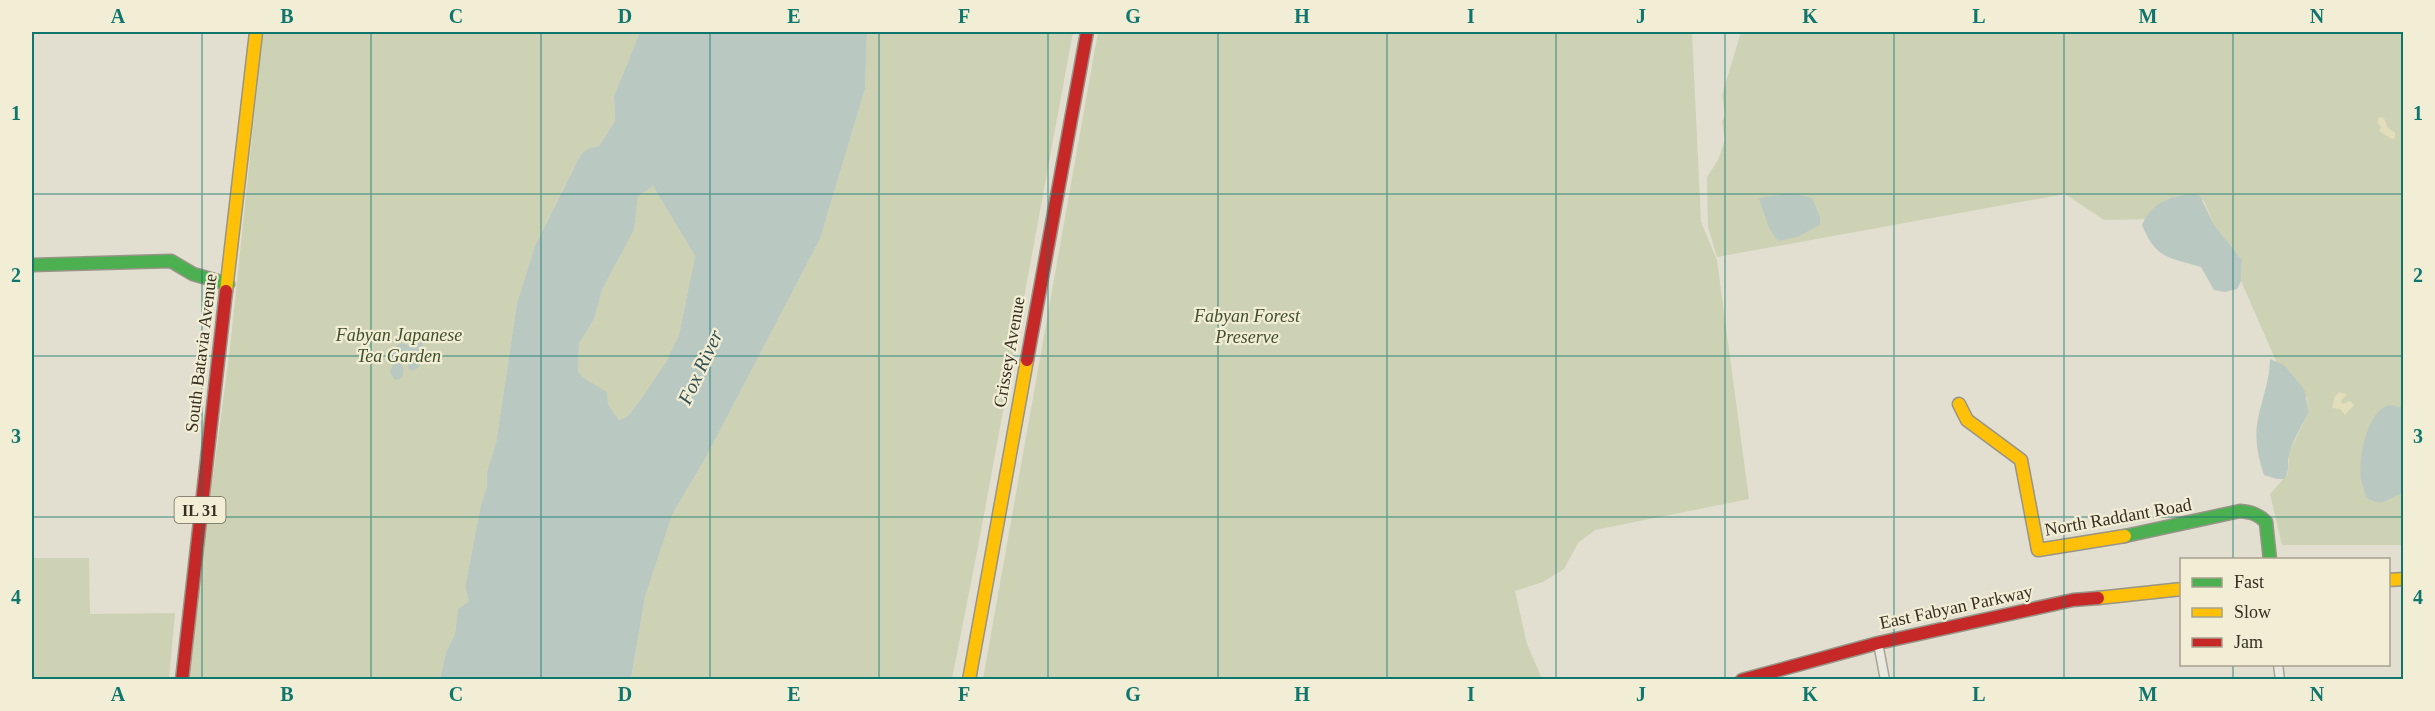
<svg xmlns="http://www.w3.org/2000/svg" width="2435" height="711" font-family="Georgia,serif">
	<rect width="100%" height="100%" fill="#e2dfd0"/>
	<g fill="#cdd2b4">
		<path d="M263,32H640L614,96L615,121L599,146L589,148L581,154L535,246L517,303L496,443L487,472V486L481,505L465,587L469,601L458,609L455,634L446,652L440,679L186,680L230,348Z"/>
		<path d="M867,32H1073L978,547L952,679L631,680L645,597L672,515L705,459L820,239L865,89Z"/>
		<path d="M1098,32H1692L1701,222L1717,260L1749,499L1595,530L1578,543L1564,569L1543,582L1515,591L1527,644L1542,679H983Z"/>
		<path d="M1741,32H2403V545H2282L2270,494L2288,474L2289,452L2309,412L2307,398L2276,361L2241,281L2242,260L2214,225L2204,201L2195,194C2174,196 2157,202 2145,219L2104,220L2065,194L1717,257L1708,227L1707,177L1718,160L1725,140L1722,122L1725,115L1722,95Z"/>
		<path d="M653,186L695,256L679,335L666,362L641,399L627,417L619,420L608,404L606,392L587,380L578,372L579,344L594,319L602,290L634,230L638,195Z"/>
		<path d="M32,558H89L90,614L175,613L169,679H32Z"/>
	</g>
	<g fill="#e2ddba">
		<path d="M2379,117L2384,118L2388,128L2395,133V138L2392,139L2379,131L2381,127L2377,122Z"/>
		<path d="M2340,392L2347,395L2341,400L2342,404L2350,401L2354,405L2345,415L2340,409L2332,408L2335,396Z"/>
	</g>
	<g fill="#b9c8c1" fill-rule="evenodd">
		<path d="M640,32H867L865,89L820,239L705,459L672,515L645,597L631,679H440L446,652L455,634L458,609L469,601L465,587L481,505L487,486V472L496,443L517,303L535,246L581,154L589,148L599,146L615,121L614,96ZM653,186L695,256L679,335L666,362L641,399L627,417L619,420L608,404L607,392L587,380L578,372L579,344L594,319L602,290L634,230L638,196Z"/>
		<path d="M1786,194L1799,195L1812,198L1820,217V225L1797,237L1778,241L1769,228L1759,198Z"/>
		<path d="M2195,194L2200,196L2214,225L2242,260L2241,281L2237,289L2225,292L2214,290L2201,267C2168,257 2156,259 2142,225C2153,201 2171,196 2195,194Z"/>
		<path d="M419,330L424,332L426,337L420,351L423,356L422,363L415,370H409L405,353L397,352V359C403,364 405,370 402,378L395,380L390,372L394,361L388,356V351L401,343L417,348L420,338L417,332Z"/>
		<path d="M2270,359L2284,365L2304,389L2309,412C2301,428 2291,441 2288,460C2288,468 2289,473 2284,479H2277L2264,475C2258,456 2254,438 2258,419C2262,398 2270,380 2270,359Z"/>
		<path d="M2391,405L2403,408V493C2385,498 2387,508 2366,498C2365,491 2362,485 2361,479C2358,459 2367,408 2391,405Z"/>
	</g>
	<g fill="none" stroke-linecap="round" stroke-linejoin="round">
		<g stroke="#a8a498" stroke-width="11">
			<g id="street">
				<path d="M1878,643L1885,680"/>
				<path d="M2278,664L2280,680"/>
			</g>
		</g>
		<g stroke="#979488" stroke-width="15">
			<g id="fast">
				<path d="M32,265L171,261L193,274L228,284"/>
				<path d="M2125,536L2240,511C2251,512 2258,514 2266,522L2270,560"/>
			</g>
		</g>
		<g stroke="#979488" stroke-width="15">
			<g id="slow">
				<path d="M226,291L256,32"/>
				<path d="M1959,404L1967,420L2021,460L2038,550L2125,536"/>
				<path d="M2388,580L2404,579"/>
				<path d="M2098,598L2182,589"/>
				<path d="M969,680L1027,360"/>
			</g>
		</g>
		<g stroke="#979488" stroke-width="15">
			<g id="jam">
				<path d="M1027,360L1087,32"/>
				<path d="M182,680L226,291"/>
				<path d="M1742,680L1878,643L2073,600L2098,598"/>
			</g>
		</g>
		<use href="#street" stroke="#eae9e0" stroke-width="8"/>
		<use href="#fast" stroke="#4caf50" stroke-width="12"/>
		<use href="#slow" stroke="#ffc107" stroke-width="12"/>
		<use href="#jam" stroke="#c62828" stroke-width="12"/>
	</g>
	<path fill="none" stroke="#0f766e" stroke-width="1.5" stroke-opacity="0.55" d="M202,32V680M371,32V680M541,32V680M710,32V680M879,32V680M1048,32V680M1218,32V680M1387,32V680M1556,32V680M1725,32V680M1894,32V680M2064,32V680M2233,32V560M32,194H2404M32,356H2404M32,517H2404M2233,664V680"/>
	<g text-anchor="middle" stroke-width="4.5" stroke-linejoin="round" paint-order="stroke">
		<rect fill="#f2eed6" stroke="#6e6857" stroke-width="1.5" x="174.5" y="497" width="51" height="26" rx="4.5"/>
		<g font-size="16" font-weight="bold" fill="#362e21">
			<text x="200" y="516">IL 31</text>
		</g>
		<g font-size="18" font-style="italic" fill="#41502a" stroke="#f2eed6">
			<text x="1247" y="322">Fabyan Forest<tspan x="1247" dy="21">Preserve</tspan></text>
			<text x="399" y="341">Fabyan Japanese<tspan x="399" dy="21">Tea Garden</tspan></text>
		</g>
		<g font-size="18" fill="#362e21" stroke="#f2eed6">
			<text transform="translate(1009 352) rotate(-80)" y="6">Crissey Avenue</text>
			<text transform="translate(201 353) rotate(-83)" y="6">South Batavia Avenue</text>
			<text transform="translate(2118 517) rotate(-10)" y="6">North Raddant Road</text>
			<text transform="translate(1956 607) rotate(-12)" y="6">East Fabyan Parkway</text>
		</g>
		<g font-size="20" font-style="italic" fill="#325154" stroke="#f2eed6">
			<text transform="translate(700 367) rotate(-65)" y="7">Fox River</text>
		</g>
	</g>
	<rect width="2435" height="711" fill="none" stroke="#f2eed6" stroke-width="66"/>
	<rect x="2180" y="558" width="210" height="108" fill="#f2eed6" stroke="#a7a18e" stroke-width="1.5"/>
	<rect x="2192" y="578" width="30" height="9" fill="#4caf50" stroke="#a7a18e" stroke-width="1.5"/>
	<text x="2234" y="588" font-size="18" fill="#362e21">Fast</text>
	<rect x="2192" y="608" width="30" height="9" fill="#ffc107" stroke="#a7a18e" stroke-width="1.5"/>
	<text x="2234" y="618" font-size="18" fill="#362e21">Slow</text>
	<rect x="2192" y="638" width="30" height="9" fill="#c62828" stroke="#a7a18e" stroke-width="1.5"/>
	<text x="2234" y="648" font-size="18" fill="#362e21">Jam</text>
	<rect x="33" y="33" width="2369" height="645" fill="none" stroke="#0f766e" stroke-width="2"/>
	<g font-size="20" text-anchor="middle" font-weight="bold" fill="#0f766e">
		<text x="118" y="23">A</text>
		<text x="287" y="23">B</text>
		<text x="456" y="23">C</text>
		<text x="625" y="23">D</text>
		<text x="794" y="23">E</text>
		<text x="964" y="23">F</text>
		<text x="1133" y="23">G</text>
		<text x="1302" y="23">H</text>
		<text x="1471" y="23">I</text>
		<text x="1641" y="23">J</text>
		<text x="1810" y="23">K</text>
		<text x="1979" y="23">L</text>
		<text x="2148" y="23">M</text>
		<text x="2317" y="23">N</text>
		<text x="16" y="120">1</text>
		<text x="2418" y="120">1</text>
		<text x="16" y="282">2</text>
		<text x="2418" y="282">2</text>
		<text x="16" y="443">3</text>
		<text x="2418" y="443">3</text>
		<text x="16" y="604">4</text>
		<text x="2418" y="604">4</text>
		<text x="118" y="701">A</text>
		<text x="287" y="701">B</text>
		<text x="456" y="701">C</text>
		<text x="625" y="701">D</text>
		<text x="794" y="701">E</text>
		<text x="964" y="701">F</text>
		<text x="1133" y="701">G</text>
		<text x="1302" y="701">H</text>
		<text x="1471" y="701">I</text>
		<text x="1641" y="701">J</text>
		<text x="1810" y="701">K</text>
		<text x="1979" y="701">L</text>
		<text x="2148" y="701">M</text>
		<text x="2317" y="701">N</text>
	</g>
</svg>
